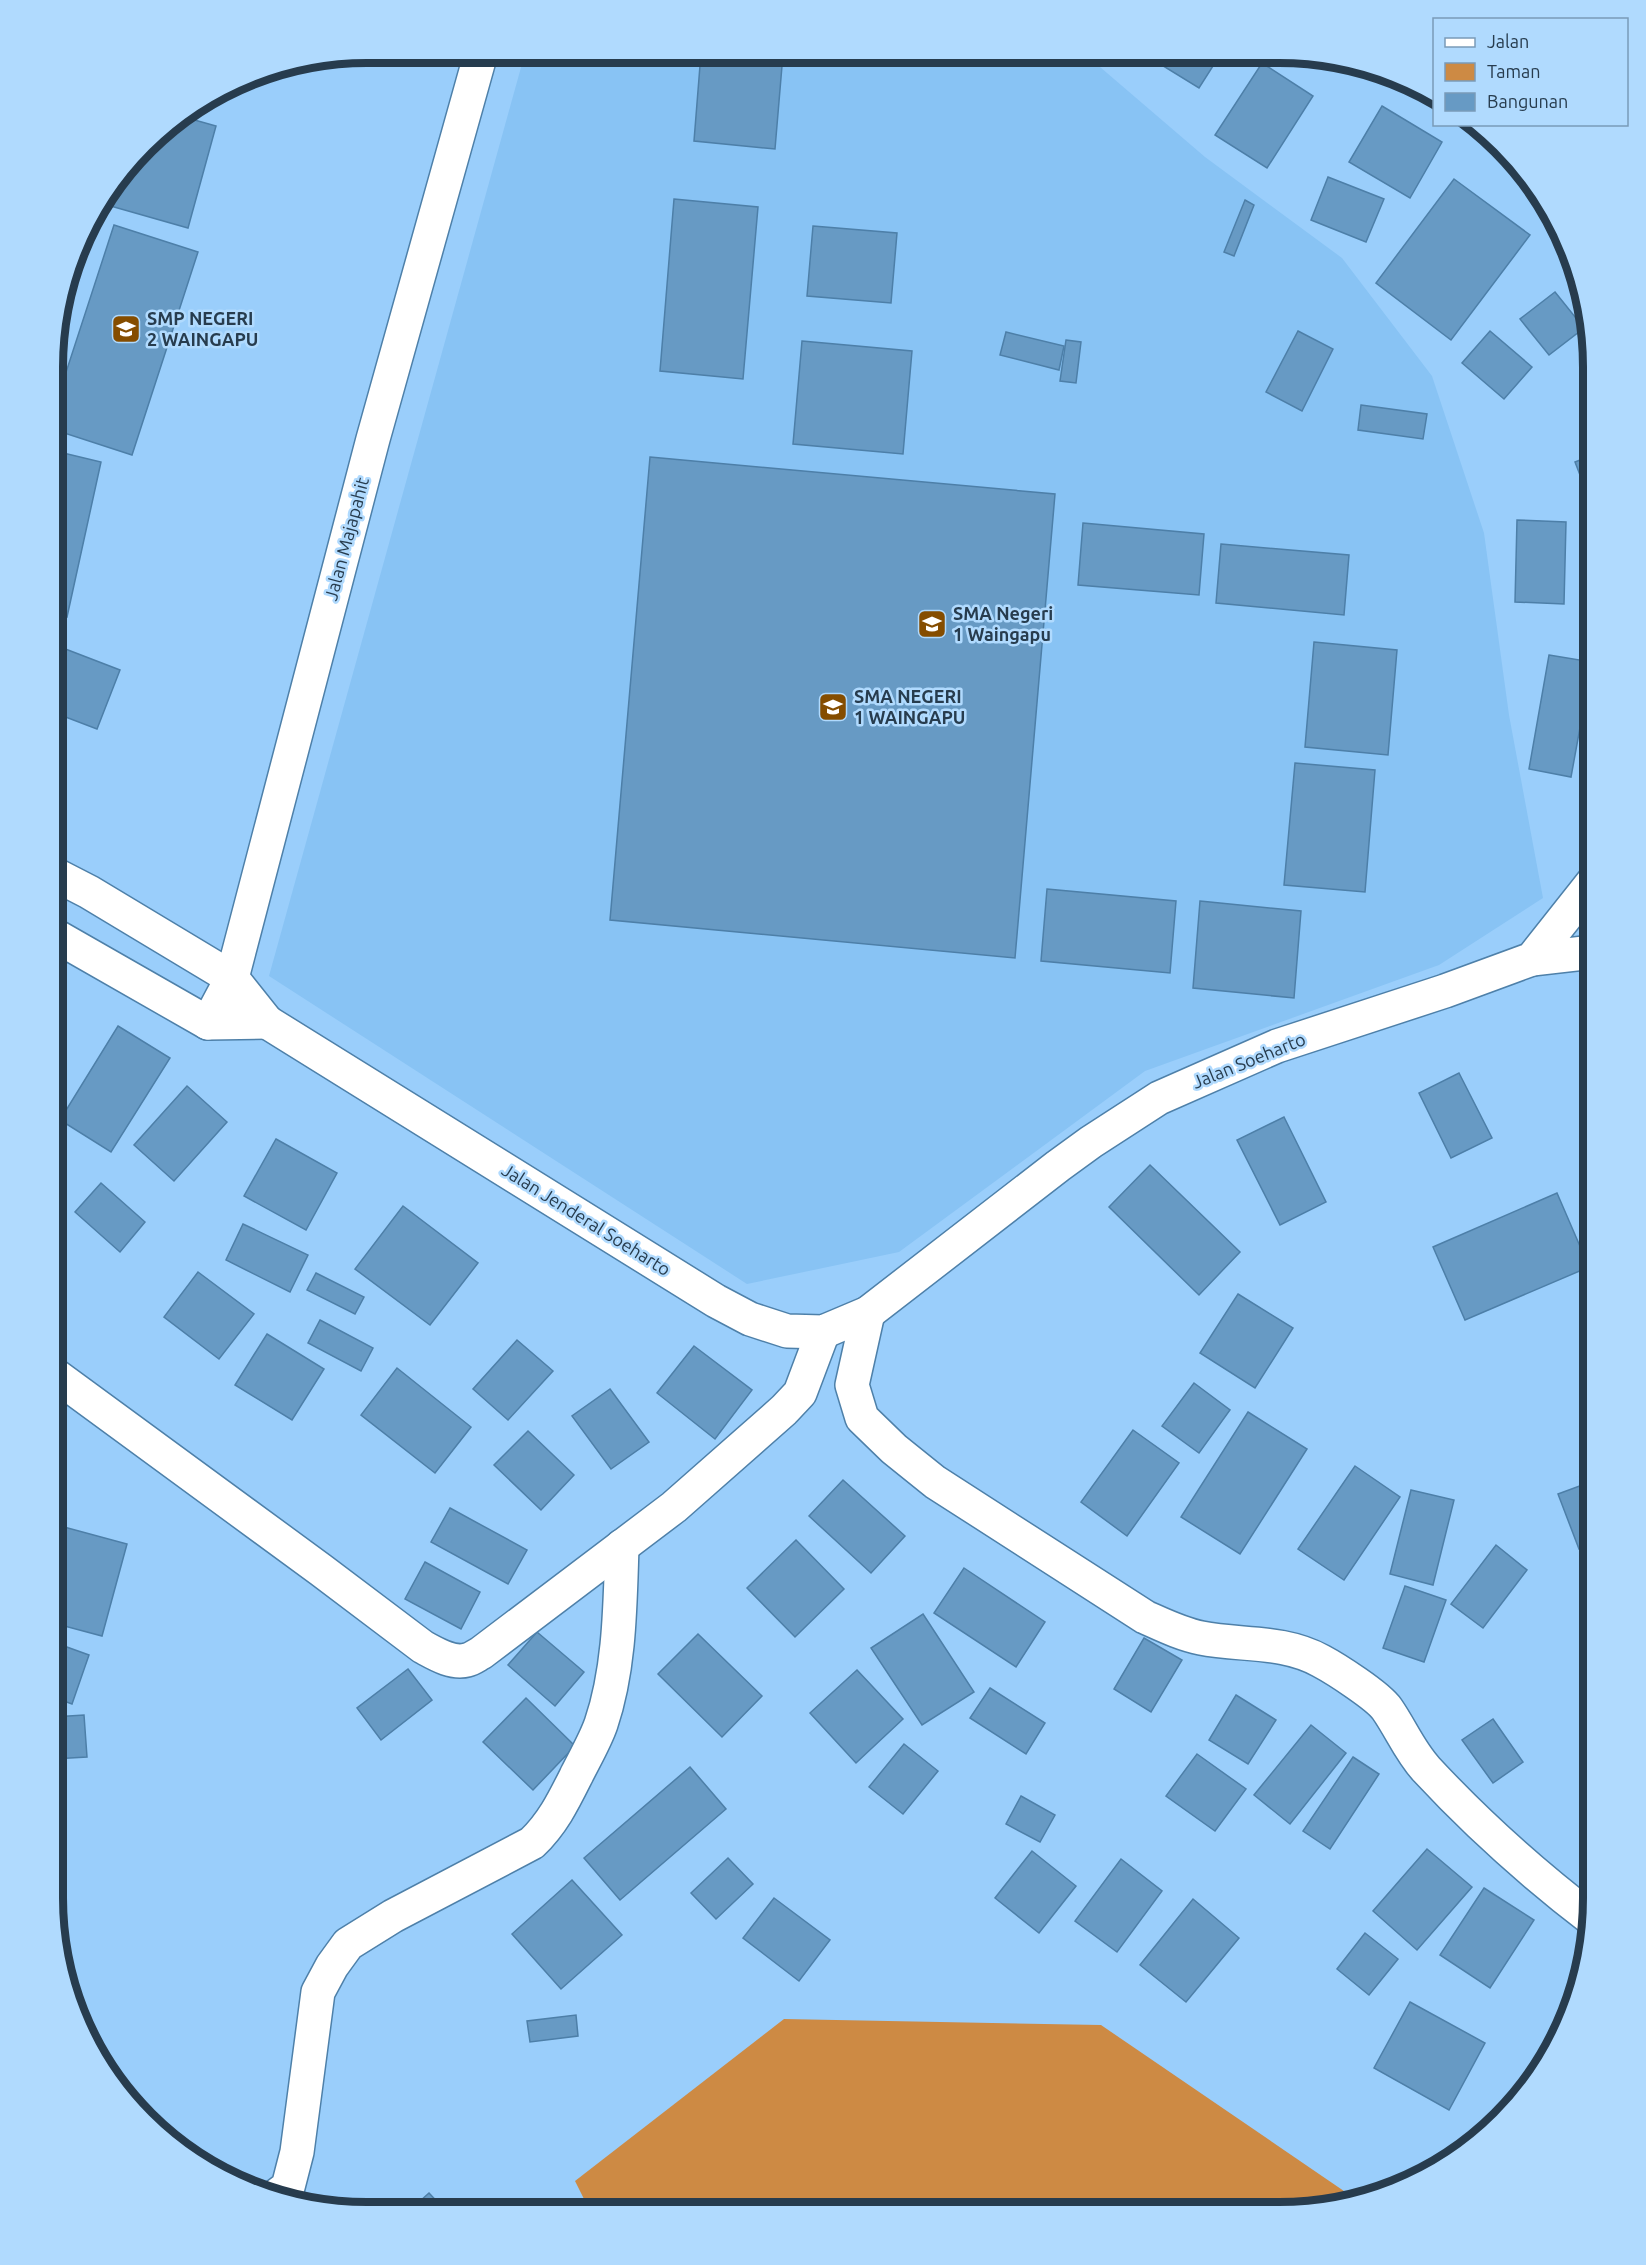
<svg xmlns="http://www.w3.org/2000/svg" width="1646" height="2265" font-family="Ubuntu,sans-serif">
	<rect width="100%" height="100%" fill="#9acefb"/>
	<path fill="#88c3f4" d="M525,53L1086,55L1205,157L1342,258L1432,376L1484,533L1509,715L1543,898L1439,965L1145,1071L899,1252L747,1284L269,976Z"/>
	<path fill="#cd8a44" d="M784,2019L1101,2025L1360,2202L1279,2212L590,2211L575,2181Z"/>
	<g fill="#679ac4" stroke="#4d7fa8" stroke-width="1.5">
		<path d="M701,53L783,54L775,149L694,141Z"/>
		<path d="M1166,55H1220L1199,88L1160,64Z"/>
		<path d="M1262,63L1313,96L1267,168L1215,135Z"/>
		<path d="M1382,106L1442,142L1410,198L1349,162Z"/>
		<path d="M184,117L216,126L188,228L107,205L112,189L160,130Z"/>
		<path d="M1328,177L1384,199L1366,242L1311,220Z"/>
		<path d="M1454,179L1530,235L1451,340L1376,283Z"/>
		<path d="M674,199L758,207L743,379L660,371Z"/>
		<path d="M1245,200L1254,205L1234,256L1224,252Z"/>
		<path d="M114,225L198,252L132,455L55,430V406Z"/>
		<path d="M813,226L897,233L891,303L807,296Z"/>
		<path d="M1555,292L1584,328L1549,355L1520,319Z"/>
		<path d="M1298,331L1333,349L1302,411L1266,392Z"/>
		<path d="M1490,331L1532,367L1504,399L1462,363Z"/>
		<path d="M1006,332L1064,346L1059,370L1000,355Z"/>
		<path d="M1066,340L1081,342L1076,383L1060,381Z"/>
		<path d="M802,341L912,351L903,454L793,444Z"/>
		<path d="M1361,405L1427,414L1423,439L1358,430Z"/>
		<path d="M55,451L101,462L67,617L55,614Z"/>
		<path d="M1593,455V509L1575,462Z"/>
		<path d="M650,457L1055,494L1015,958L610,920Z"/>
		<path d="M1517,520L1566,522L1564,604L1515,602Z"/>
		<path d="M1083,523L1204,534L1199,595L1078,585Z"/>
		<path d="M1221,544L1349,555L1344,615L1216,603Z"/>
		<path d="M1314,642L1397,650L1388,755L1305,747Z"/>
		<path d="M55,645L120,670L97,729L55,713Z"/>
		<path d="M1549,655L1592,662L1571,777L1529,769Z"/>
		<path d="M1295,763L1375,770L1365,892L1284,885Z"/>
		<path d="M1047,889L1176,901L1170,973L1041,961Z"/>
		<path d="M1200,901L1301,911L1294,998L1193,988Z"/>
		<path d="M118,1026L170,1058L111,1152L60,1120Z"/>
		<path d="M1459,1073L1492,1138L1451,1158L1419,1093Z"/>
		<path d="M187,1086L227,1122L174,1181L134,1145Z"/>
		<path d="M1284,1117L1326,1202L1280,1225L1237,1140Z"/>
		<path d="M276,1139L337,1173L306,1230L244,1196Z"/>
		<path d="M1150,1165L1240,1252L1199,1295L1109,1207Z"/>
		<path d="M101,1183L145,1222L120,1252L75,1212Z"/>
		<path d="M1557,1193L1589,1267L1465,1320L1433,1247Z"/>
		<path d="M403,1206L478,1263L430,1325L355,1269Z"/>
		<path d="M243,1224L308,1255L290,1292L226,1260Z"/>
		<path d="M198,1272L254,1314L219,1359L164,1317Z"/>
		<path d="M316,1273L364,1297L355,1314L307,1290Z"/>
		<path d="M1238,1294L1293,1328L1255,1388L1200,1353Z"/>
		<path d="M320,1320L373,1348L361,1371L308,1343Z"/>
		<path d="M267,1334L324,1369L292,1420L235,1385Z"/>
		<path d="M517,1340L553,1371L508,1420L473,1389Z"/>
		<path d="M694,1346L752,1390L715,1439L657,1393Z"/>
		<path d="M397,1368L471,1427L435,1473L361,1415Z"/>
		<path d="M1194,1383L1230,1410L1199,1453L1162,1426Z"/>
		<path d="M610,1389L649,1442L611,1469L572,1416Z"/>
		<path d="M1248,1412L1307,1449L1240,1554L1181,1517Z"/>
		<path d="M1133,1430L1179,1463L1127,1536L1081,1502Z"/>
		<path d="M528,1431L574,1475L541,1510L494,1465Z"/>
		<path d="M1355,1466L1400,1497L1344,1580L1298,1549Z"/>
		<path d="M843,1480L905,1536L871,1573L809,1516Z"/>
		<path d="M1593,1481V1543L1579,1549L1558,1494Z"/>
		<path d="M1411,1490L1454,1500L1433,1585L1390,1574Z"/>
		<path d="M450,1508L527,1550L508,1584L431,1542Z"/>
		<path d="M53,1524L127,1544L102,1636L53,1623Z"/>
		<path d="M796,1540L844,1589L795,1637L747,1588Z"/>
		<path d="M1496,1545L1527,1570L1483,1628L1451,1604Z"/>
		<path d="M425,1562L480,1592L461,1629L405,1599Z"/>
		<path d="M964,1568L1045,1622L1016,1667L934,1613Z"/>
		<path d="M1405,1586L1446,1600L1424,1662L1383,1648Z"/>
		<path d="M923,1614L974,1692L922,1725L871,1648Z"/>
		<path d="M537,1632L584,1672L555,1706L508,1665Z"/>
		<path d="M698,1634L762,1696L722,1737L658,1674Z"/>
		<path d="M1144,1638L1182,1660L1151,1712L1114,1689Z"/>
		<path d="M53,1642L89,1655L72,1704L53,1697Z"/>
		<path d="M408,1669L432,1700L381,1740L357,1708Z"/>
		<path d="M857,1670L903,1719L856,1763L810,1713Z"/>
		<path d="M990,1688L1045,1723L1026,1754L970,1718Z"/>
		<path d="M1236,1695L1276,1720L1248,1764L1209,1740Z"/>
		<path d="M526,1698L575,1746L533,1790L483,1742Z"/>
		<path d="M84,1715L87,1757L53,1759V1717Z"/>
		<path d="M1493,1719L1523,1762L1493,1783L1462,1740Z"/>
		<path d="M1311,1725L1346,1753L1290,1824L1254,1795Z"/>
		<path d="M904,1744L938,1771L903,1814L869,1787Z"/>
		<path d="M1197,1754L1246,1789L1215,1831L1166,1796Z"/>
		<path d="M1353,1757L1379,1774L1330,1849L1303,1831Z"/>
		<path d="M690,1767L726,1809L620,1900L584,1858Z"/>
		<path d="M1021,1796L1055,1815L1040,1842L1006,1824Z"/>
		<path d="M1427,1849L1472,1887L1417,1950L1373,1911Z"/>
		<path d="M1032,1851L1076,1886L1039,1933L995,1898Z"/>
		<path d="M728,1858L753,1884L716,1919L691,1893Z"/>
		<path d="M1121,1859L1162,1891L1117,1952L1075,1921Z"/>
		<path d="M572,1880L622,1935L561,1989L512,1934Z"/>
		<path d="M1484,1888L1534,1920L1490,1988L1440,1955Z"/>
		<path d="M774,1898L830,1940L799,1981L743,1938Z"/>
		<path d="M1193,1899L1239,1938L1186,2002L1140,1965Z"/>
		<path d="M1365,1933L1398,1959L1369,1995L1337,1969Z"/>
		<path d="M1574,1993L1578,1995L1577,1999L1541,2072L1535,2079L1526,2073Z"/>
		<path d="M1410,2002L1485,2043L1449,2110L1374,2068Z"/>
		<path d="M576,2015L578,2036L530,2042L527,2021Z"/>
		<path d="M429,2193L445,2210H410Z"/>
	</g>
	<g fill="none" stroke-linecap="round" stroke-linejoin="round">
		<g stroke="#4e80a9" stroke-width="36">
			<g id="minor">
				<path d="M1532,959L1593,952"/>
				<path d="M267,1022L716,1301L750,1319L787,1331L823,1332L868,1313L1058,1166L1091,1142L1159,1098L1277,1046L1445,991L1532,959L1593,882"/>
				<path d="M208,1023L232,978L373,439L481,53"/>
				<path d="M868,1313L852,1385L862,1418L894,1449L935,1482L1145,1617C1163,1625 1181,1634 1201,1638C1241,1646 1283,1640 1321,1661C1336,1669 1378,1696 1387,1709C1401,1729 1410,1752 1427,1770C1478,1825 1533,1874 1593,1920"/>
				<path d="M55,1375L321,1570L423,1647C436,1654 452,1664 467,1660C472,1659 477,1655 481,1653L674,1507L784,1410L800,1393L823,1332"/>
				<path d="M276,2196L288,2187L297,2152L318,1992L332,1966L348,1944L393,1916L532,1843C553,1823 564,1800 577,1774C585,1758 595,1741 601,1724C620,1668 620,1605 622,1546"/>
			</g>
		</g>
		<g stroke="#4e80a9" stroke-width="36">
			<g id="major">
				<path d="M54,874L89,892L232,978L267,1022"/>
				<path d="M54,935L208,1023L267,1022"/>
			</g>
		</g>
		<use href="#minor" stroke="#fff" stroke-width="33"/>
		<use href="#major" stroke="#fff" stroke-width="33"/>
	</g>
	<defs>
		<g id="school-square" transform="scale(1.5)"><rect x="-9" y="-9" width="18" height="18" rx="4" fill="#854d00" stroke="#b0dafe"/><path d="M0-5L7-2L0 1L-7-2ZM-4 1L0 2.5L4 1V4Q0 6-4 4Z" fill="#fff"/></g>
	</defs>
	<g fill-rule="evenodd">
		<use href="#school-square" x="126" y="329"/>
		<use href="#school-square" x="932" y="624"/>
		<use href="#school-square" x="833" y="707"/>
	</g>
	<g text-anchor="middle" stroke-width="5" stroke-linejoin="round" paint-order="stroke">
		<g font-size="18" font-weight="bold" fill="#273c4e" stroke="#b0dafe" text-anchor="start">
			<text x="147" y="325">SMP NEGERI<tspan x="147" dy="21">2 WAINGAPU</tspan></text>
			<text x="953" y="620">SMA Negeri<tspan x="953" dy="21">1 Waingapu</tspan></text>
			<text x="854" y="703">SMA NEGERI<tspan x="854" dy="21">1 WAINGAPU</tspan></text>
		</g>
		<g font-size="18" fill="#273c4e" stroke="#b0dafe">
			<text transform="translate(347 539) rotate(-75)" y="6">Jalan Majapahit</text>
			<text transform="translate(1249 1061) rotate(-22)" y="6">Jalan Soeharto</text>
			<text transform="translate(586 1220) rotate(32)" y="6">Jalan Jenderal Soeharto</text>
		</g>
	</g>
	<path d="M0 0H1646V2265H0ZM367 63H1279A304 304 0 0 1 1583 367V1898A304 304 0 0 1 1279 2202H367A304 304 0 0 1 63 1898V367A304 304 0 0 1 367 63Z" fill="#b0dafe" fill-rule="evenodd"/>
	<path fill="none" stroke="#273c4e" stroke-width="8" d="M367 63H1279A304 304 0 0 1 1583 367V1898A304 304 0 0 1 1279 2202H367A304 304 0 0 1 63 1898V367A304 304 0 0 1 367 63Z"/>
	<rect x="1433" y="18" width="195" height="108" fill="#b0dafe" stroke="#799bb8" stroke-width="1.5"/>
	<rect x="1445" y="38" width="30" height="9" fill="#ffffff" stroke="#799bb8" stroke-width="1.5"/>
	<text x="1487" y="48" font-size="18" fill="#273c4e">Jalan</text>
	<rect x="1445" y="63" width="30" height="18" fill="#cd8a44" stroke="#799bb8" stroke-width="1.5"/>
	<text x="1487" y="78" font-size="18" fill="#273c4e">Taman</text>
	<rect x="1445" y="93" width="30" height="18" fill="#679ac4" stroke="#799bb8" stroke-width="1.5"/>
	<text x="1487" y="108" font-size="18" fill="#273c4e">Bangunan</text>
</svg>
